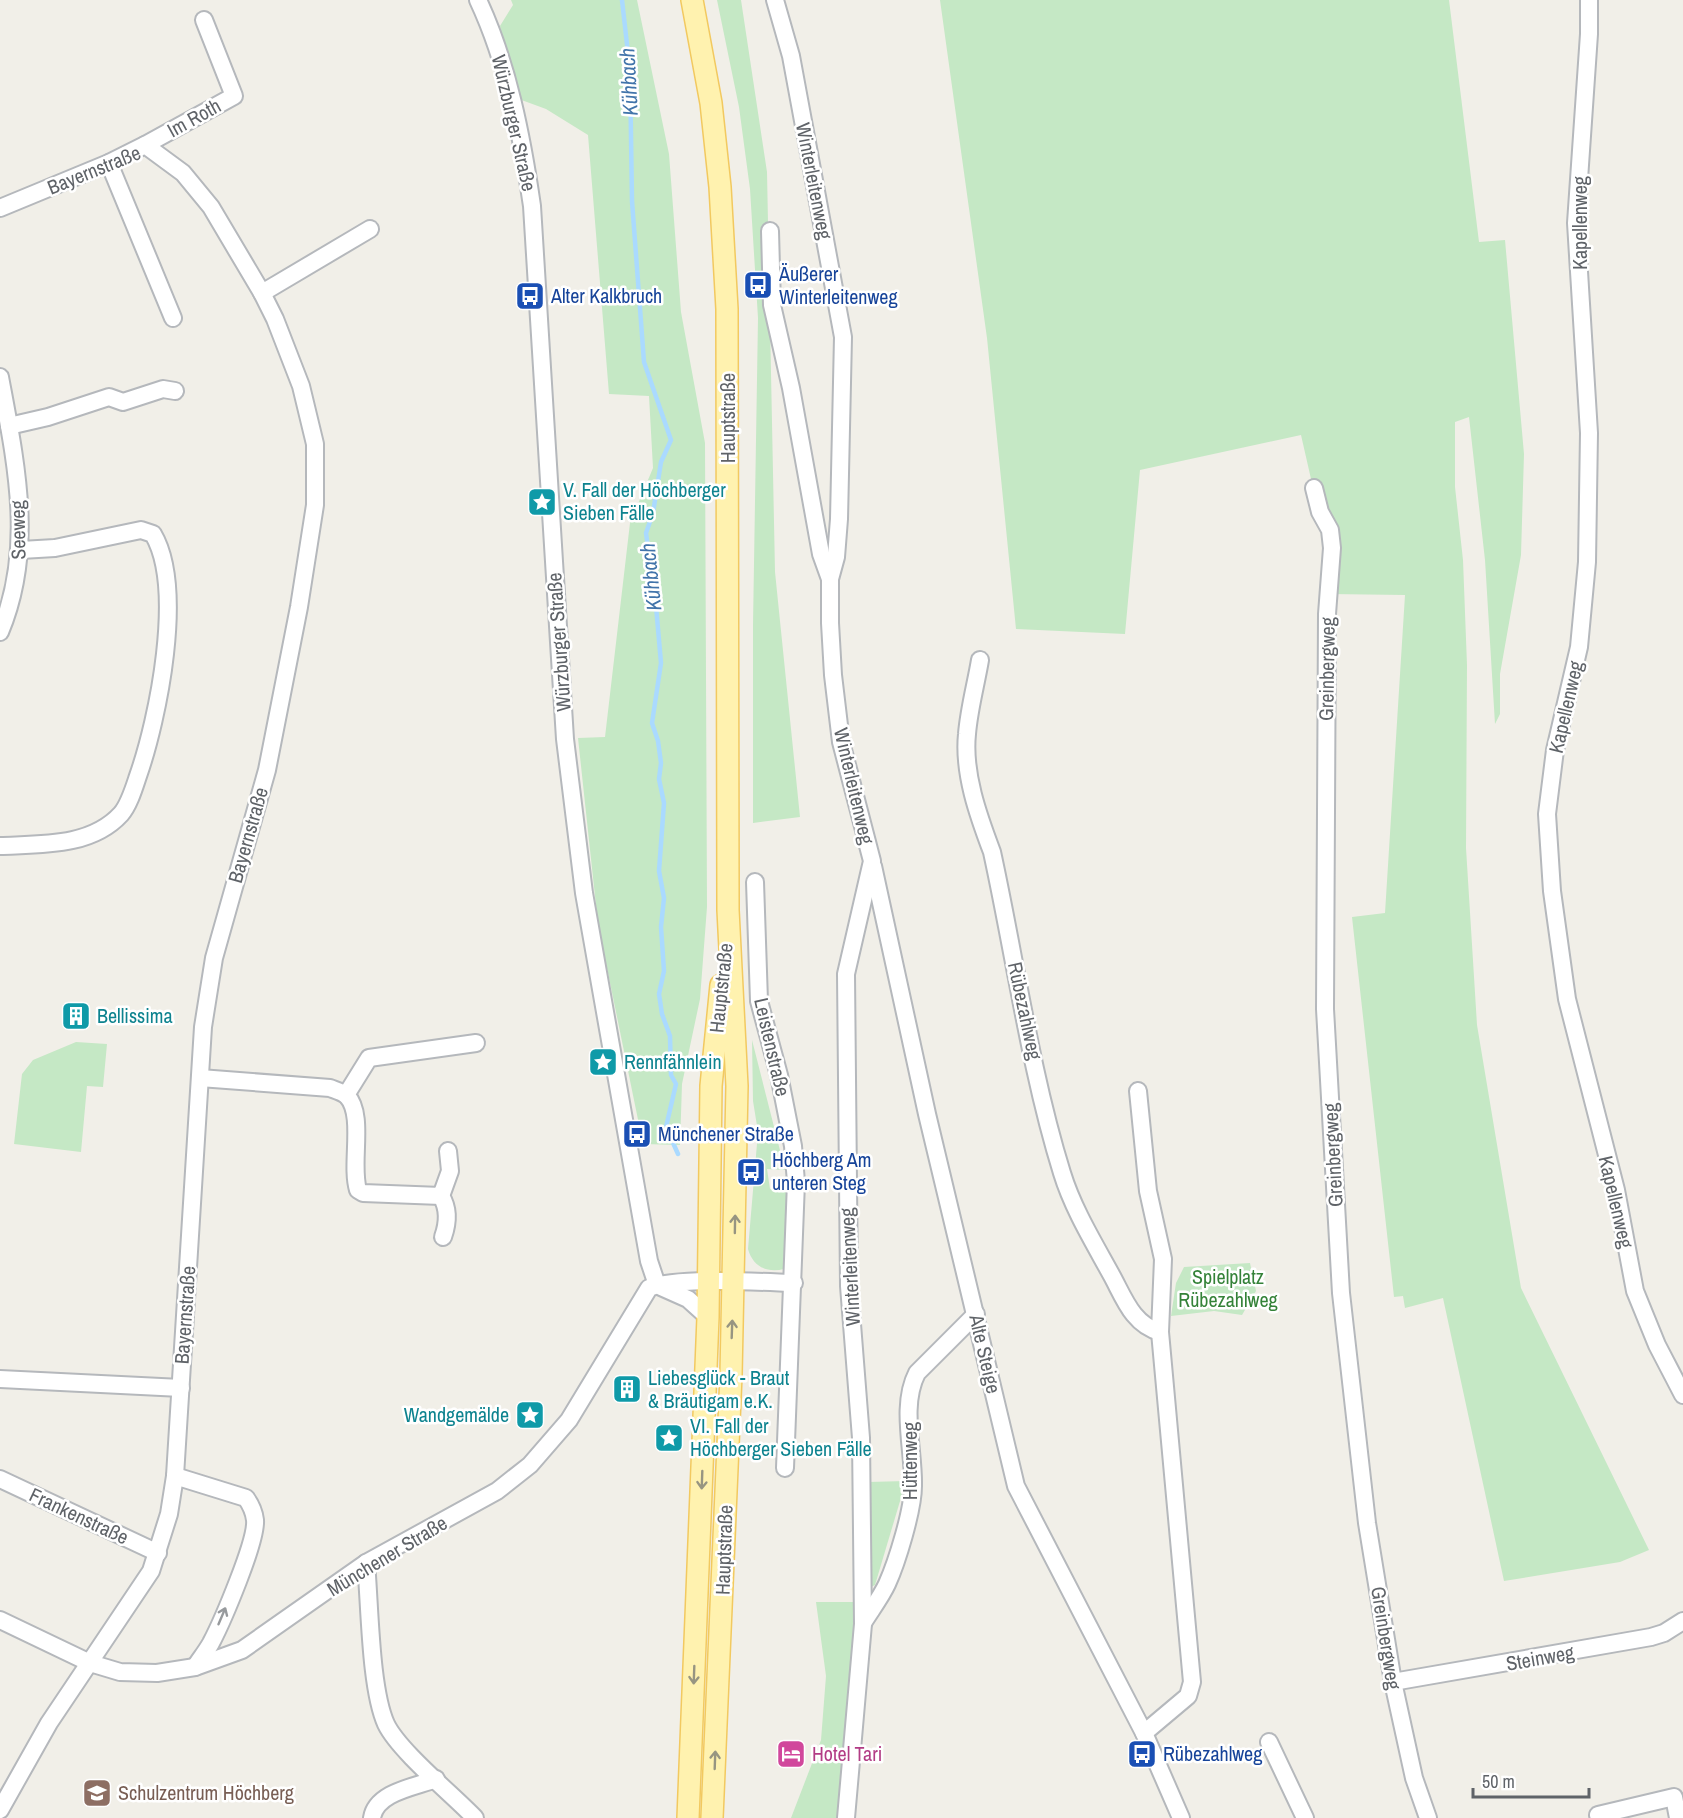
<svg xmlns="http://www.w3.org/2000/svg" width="1683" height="1818" font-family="'Archivo Narrow',sans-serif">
	<rect width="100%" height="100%" fill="#f1efe8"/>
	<g fill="#c5e8c5">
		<path d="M511,0H637L669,154L681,312L705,443L707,907L700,999L682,1084L680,1145L643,1144L598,924L578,738L605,737L630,523L653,468L649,396L609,394L588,135L546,109L516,98L500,26L513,5Z"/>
		<path d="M717,0H741L767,172L775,572L800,817L753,823V625L758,318L750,189L739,107Z"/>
		<path d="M940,0H1449L1479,242L1505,240L1524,454L1521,555L1500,674V714L1495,724L1485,560L1469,417L1455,422V487L1463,560L1467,665L1466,848L1477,1025L1521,1288L1649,1550L1620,1562L1504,1581L1443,1298L1405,1308L1403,1296L1394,1297L1352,917L1385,913L1405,595L1328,594L1319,514L1301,435L1140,470L1125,634L1016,629L987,338Z"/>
		<path d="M752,1040L785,1170L767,1169L770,1189L786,1191V1206H790L784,1269C767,1273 753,1267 748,1249L758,1132L753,1101Z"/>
		<path d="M76,1042L107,1044L103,1087L87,1086L81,1152L14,1144L22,1074L33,1060Z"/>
		<path d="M1250,1263L1256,1291L1242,1315L1214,1311L1171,1316L1176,1283L1184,1267Z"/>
		<path d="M906,1481L875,1585L869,1588L868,1482Z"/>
		<path d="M816,1602H858L848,1745L837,1818H791L821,1740L826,1676Z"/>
	</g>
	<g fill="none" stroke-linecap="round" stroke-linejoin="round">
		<path stroke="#aadaff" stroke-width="4.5" d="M622,0L630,71L632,201L644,362L671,440L661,462L653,513L646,533L656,606L661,663L652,723L658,741L661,763L659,779L664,803L659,871L664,898L661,927L664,971L659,994L662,1014L670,1036L671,1075L676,1084L666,1127L678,1154"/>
		<g stroke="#b5b8bc" stroke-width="20">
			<g id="minor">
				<path d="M478,0C508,64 522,137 532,206L565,739L584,893L649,1261L657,1285"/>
				<path d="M775,0L791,56L843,337L839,519L836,557L830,579V623L833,675L841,742L872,861L846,974L849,1286L861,1438L863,1624L846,1818"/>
				<path d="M1589,0V34L1576,223L1589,433L1587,562L1579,647L1555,750L1547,814L1552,891L1567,999L1616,1190L1635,1291L1657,1345L1683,1395"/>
				<path d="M145,145L234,96L204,20"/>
				<path d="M109,163L173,318"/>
				<path d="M0,208L109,163L145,145L183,173L211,207L262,293L275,319L301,386L315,444V505L299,607L267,770L214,958L203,1027L175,1476L169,1514L151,1571L49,1723L0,1810"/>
				<path d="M770,231L772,305L791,388L821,554L830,579"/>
				<path d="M262,293L370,229"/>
				<path d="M0,377C16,463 35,549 0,632"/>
				<path d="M9,426L48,417L109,397L123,402L163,389L175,391"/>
				<path d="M1314,488L1320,512L1330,530L1332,548L1327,614L1325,1009L1341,1293L1367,1523L1393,1682L1414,1778L1428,1818"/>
				<path d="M980,660C976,684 969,709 967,734C963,773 978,815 992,852C1015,957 1030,1070 1062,1173C1073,1209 1094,1243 1112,1276C1124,1298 1133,1325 1160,1332"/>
				<path d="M0,846C41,844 91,847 121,814C129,805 134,788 138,776C158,719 185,588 153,534L141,530L55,548L21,550"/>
				<path d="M873,866L927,1114L1016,1486L1144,1733L1181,1818"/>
				<path d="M755,882L759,1001L779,1075L793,1146L796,1182L785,1468"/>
				<path d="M200,1078L330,1088C335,1090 343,1092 347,1096C365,1115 350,1164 358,1190L363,1193L441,1196L450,1171L448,1151"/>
				<path d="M1138,1091L1148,1191L1163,1259L1160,1332L1192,1682L1188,1696L1144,1733"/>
				<path d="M346,1095L369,1058L476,1043"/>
				<path d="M441,1196C449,1209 448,1223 443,1237"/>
				<path d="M661,1287L688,1299L708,1317"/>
				<path d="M0,1379L181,1388"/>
				<path d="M175,1476L246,1498C251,1505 254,1511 255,1520C257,1541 222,1622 211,1643C206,1652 200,1659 195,1667"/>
				<path d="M0,1479L158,1553"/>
				<path d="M366,1563C370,1606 370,1688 386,1724C399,1751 452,1794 475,1818"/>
				<path d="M0,1620L90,1663L120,1672L157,1673L195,1667L242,1650L366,1563L497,1491L530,1465L569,1420L649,1288C677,1277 761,1282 794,1283"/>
				<path d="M863,1623C871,1610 881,1597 887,1584C897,1562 913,1510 913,1486C914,1451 900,1406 917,1373L976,1314"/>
				<path d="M1393,1682L1651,1637L1664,1633L1683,1621"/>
				<path d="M1269,1742L1305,1818"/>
				<path d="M1598,1815L1674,1797L1678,1818"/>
				<path d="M372,1818C376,1792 415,1787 436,1779"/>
			</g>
		</g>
		<g stroke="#f2c960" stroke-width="24">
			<g id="major">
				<path d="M692,0L711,103L720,187L727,309L728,910L737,1086L731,1375L712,1818"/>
				<path d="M688,1818L708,1317L711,1086L721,985"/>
			</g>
		</g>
		<use href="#minor" stroke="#fff" stroke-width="16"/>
		<use href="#major" stroke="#fff2af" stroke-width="21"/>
	</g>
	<defs><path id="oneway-shaft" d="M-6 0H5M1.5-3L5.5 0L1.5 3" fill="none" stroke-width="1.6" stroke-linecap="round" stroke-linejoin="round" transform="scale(1.5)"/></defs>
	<g stroke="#979581">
		<use href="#oneway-shaft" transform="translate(735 1224) rotate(-89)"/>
		<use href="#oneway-shaft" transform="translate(732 1329) rotate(-88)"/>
		<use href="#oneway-shaft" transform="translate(702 1480) rotate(92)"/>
		<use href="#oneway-shaft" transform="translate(694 1675) rotate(92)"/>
		<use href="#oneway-shaft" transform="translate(715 1760) rotate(-88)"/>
	</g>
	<use stroke="#979a9d" href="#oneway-shaft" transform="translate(222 1616) rotate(-67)"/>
	<defs>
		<g id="bus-square" transform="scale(1.5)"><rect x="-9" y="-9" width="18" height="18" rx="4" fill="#1a4fb4" stroke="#fff"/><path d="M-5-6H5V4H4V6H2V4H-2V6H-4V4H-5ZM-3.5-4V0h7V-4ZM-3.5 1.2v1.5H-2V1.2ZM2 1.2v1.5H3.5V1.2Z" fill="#fff"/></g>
		<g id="sight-square" transform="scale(1.5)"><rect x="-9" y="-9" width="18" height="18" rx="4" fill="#0f9aa8" stroke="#fff"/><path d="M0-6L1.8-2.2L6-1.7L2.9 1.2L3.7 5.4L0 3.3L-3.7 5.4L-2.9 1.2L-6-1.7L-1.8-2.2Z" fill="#fff"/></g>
		<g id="building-square" transform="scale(1.5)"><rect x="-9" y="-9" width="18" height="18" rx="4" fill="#0f9aa8" stroke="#fff"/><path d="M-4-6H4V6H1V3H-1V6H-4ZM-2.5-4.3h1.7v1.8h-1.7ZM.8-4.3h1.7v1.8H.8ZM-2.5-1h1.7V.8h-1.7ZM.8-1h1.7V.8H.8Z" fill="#fff"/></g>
		<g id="hotel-square" transform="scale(1.5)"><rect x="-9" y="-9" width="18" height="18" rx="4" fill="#d1479c" stroke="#fff"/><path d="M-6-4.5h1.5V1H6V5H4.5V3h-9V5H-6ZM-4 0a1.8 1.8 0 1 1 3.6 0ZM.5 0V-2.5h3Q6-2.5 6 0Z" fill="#fff"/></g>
		<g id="school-square" transform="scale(1.5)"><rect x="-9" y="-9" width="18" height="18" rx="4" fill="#8d6e63" stroke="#fff"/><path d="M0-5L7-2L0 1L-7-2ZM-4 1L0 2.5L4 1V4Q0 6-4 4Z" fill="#fff"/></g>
	</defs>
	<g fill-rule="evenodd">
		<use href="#bus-square" x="758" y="285"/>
		<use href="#bus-square" x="530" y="296"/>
		<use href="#sight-square" x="542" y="502"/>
		<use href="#building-square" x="76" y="1016"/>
		<use href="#sight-square" x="603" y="1062"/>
		<use href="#bus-square" x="637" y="1134"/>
		<use href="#bus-square" x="751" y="1172"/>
		<use href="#building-square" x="627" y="1389"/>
		<use href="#sight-square" x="530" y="1415"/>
		<use href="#sight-square" x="669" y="1438"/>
		<use href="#hotel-square" x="791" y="1754"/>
		<use href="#bus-square" x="1142" y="1754"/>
		<use href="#school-square" x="97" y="1793"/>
	</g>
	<g text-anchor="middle" stroke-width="5" stroke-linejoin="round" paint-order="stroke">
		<g font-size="20" fill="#5f6368" stroke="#fff">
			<text transform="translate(194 118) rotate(-29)" y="7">Im Roth</text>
			<text transform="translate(514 123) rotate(77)" y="7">Würzburger Straße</text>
			<text transform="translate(94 170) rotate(-22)" y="7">Bayernstraße</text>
			<text transform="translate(814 181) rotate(79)" y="7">Winterleitenweg</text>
			<text transform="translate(1580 223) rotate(-90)" y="7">Kapellenweg</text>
			<text transform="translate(728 418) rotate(-90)" y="7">Hauptstraße</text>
			<text transform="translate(18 530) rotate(-91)" y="7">Seeweg</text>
			<text transform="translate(559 642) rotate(-94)" y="7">Würzburger Straße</text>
			<text transform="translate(1327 669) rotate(-89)" y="7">Greinbergweg</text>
			<text transform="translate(1566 707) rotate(-77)" y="7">Kapellenweg</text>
			<text transform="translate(854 786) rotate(77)" y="7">Winterleitenweg</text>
			<text transform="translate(248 835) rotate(-74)" y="7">Bayernstraße</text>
			<text transform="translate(721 988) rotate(-84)" y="7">Hauptstraße</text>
			<text transform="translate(1025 1011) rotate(78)" y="7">Rübezahlweg</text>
			<text transform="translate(772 1047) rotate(77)" y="7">Leistenstraße</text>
			<text transform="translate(1333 1155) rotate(-93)" y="7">Greinbergweg</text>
			<text transform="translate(1616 1202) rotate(77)" y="7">Kapellenweg</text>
			<text transform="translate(850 1267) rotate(-93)" y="7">Winterleitenweg</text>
			<text transform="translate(185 1315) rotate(-86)" y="7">Bayernstraße</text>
			<text transform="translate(985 1354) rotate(77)" y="7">Alte Steige</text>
			<text transform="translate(910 1461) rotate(-90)" y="7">Hüttenweg</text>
			<text transform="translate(79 1516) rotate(25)" y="7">Frankenstraße</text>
			<text transform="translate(724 1550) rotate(-88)" y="7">Hauptstraße</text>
			<text transform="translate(387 1556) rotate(-31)" y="7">Münchener Straße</text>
			<text transform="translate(1386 1638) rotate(81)" y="7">Greinbergweg</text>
			<text transform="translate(1540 1658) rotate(-10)" y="7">Steinweg</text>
		</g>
		<g font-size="20" fill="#164399" stroke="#fff" text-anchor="start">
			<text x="779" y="281">Äußerer<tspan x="779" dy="23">Winterleitenweg</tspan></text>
			<text x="551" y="303">Alter Kalkbruch</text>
			<text x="658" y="1141">Münchener Straße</text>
			<text x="772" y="1167">Höchberg Am<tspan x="772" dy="23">unteren Steg</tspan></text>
			<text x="1163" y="1761">Rübezahlweg</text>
		</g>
		<g font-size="20" fill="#0d838f" stroke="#fff" text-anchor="start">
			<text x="563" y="497">V. Fall der Höchberger<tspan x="563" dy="23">Sieben Fälle</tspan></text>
			<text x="97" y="1023">Bellissima</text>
			<text x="624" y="1069">Rennfähnlein</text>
			<text x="648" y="1385">Liebesglück - Braut<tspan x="648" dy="23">&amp; Bräutigam e.K.</tspan></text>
			<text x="509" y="1422" text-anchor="end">Wandgemälde</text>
			<text x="690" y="1433">VI. Fall der<tspan x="690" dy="23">Höchberger Sieben Fälle</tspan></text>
		</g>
		<g font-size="20" fill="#348238" stroke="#fff">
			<text x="1228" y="1284">Spielplatz<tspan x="1228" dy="23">Rübezahlweg</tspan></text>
		</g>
		<g font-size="20" fill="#b23c85" stroke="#fff" text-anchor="start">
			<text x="812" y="1761">Hotel Tari</text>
		</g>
		<g font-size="20" fill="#785e54" stroke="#fff" text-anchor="start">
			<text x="118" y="1800">Schulzentrum Höchberg</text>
		</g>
		<g font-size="21" font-style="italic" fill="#4174aa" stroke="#fff">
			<text transform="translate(629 82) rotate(-93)" y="7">Kühbach</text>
			<text transform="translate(651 577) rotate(-96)" y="7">Kühbach</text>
		</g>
	</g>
	<path d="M1473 1788v9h116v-9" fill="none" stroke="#5f6368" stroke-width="3"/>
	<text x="1482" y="1788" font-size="18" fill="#5f6368" stroke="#ffffff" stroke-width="4.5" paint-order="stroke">50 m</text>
</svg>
